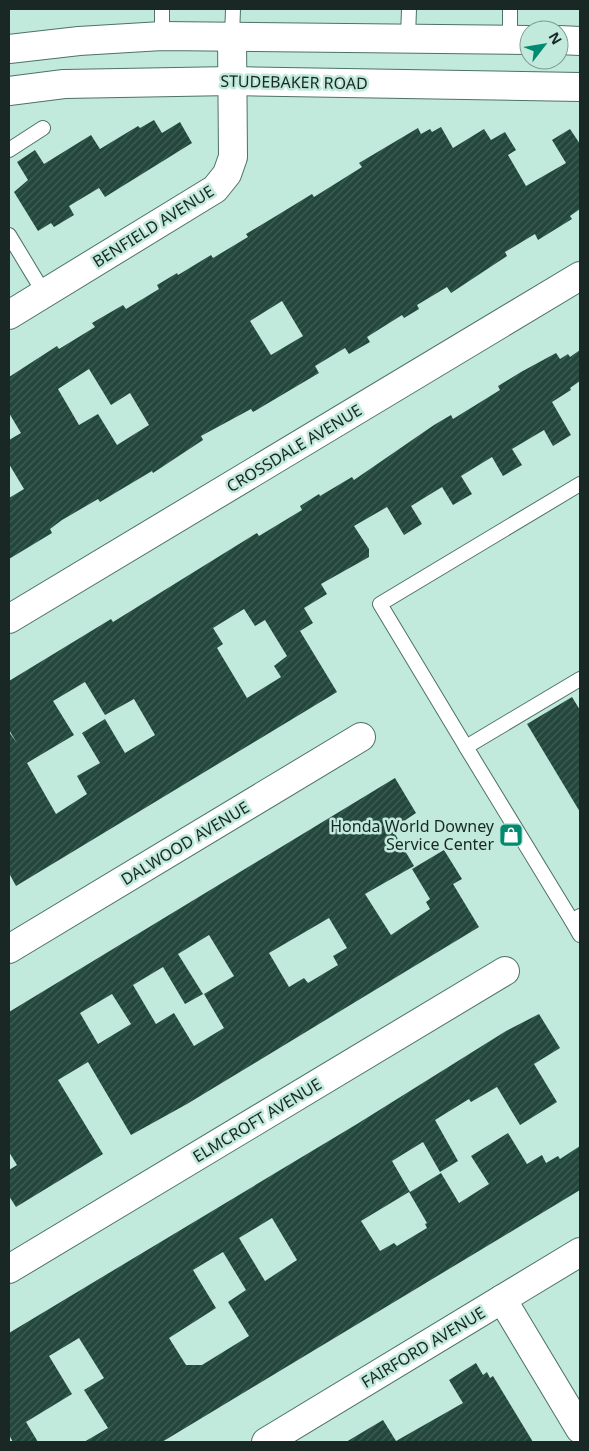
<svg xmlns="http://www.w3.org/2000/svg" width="589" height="1451" font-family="'Noto Sans',sans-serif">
	<defs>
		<pattern id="building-hatch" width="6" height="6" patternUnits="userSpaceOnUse" patternTransform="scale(1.25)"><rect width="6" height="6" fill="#23473d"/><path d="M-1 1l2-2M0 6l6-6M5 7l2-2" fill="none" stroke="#415f57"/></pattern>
	</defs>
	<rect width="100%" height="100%" fill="#c1e9dc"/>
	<g fill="url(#building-hatch)" fill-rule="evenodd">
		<path d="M154,120L162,133L180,122L192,143L105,197L99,188L69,206L74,215L54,227L51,223L38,231L14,192L28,180L17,162L35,150L44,164L91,135L100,149L138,126L140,128Z"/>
		<path d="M441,127L453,148L484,129L491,140L505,132L516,150L508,155L526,186L566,163L552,140L570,129L580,144V209L570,216L572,219L538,240L535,234L505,252L507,256L451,293L447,287L417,305L419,309L404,318L402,315L367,337L370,342L349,354L345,348L315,366L319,373L253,412L251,409L201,436L203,440L153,473L152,471L100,502L98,499L62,520L50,529L52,533L9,559V498L24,489L9,464V440L21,433L9,413V377L57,346L59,349L95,327L92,323L123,305L126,309L159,289L157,285L177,273L178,275L211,255L213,258L248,237L246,234L276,216L312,194L314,197L362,167L359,163L418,128L421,134L430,129L432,132ZM282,301L303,336L271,355L250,321ZM89,369L111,405L130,393L149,425L117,445L98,414L79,425L58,389Z"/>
		<path d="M580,350V381L570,388L571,390L552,402L571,435L553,446L544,430L512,449L522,465L503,476L492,457L461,476L472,494L453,505L442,487L411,506L422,524L404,535L387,507L354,526L369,549V557L321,584L327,594L304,608L313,623L300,631L337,692L16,886L9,873V732L17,743L9,730V681L111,619L113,622L257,533L259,536L302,510L300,506L319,494L320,496L352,477L354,480L434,425L451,415L453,419L500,390L498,386L521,372L556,353L560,359L568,354L570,357ZM244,609L255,626L265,620L287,656L274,666L281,677L247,698L217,648L223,644L213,628ZM85,682L105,715L134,699L155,735L125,753L105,719L82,733L100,763L77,776L87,794L56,814L27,763L74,735L53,701Z"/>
		<path d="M572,697L580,710V812L527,724Z"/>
		<path d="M395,778L416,813L392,829L414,866L365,894L391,935L430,909L426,902L430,899L412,869L444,850L462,879L453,884L479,927L187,1104L131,1135L88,1062L58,1080L103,1154L16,1207L9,1196V1170L17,1165L9,1152V1012ZM329,918L347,948L333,956L338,965L308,983L304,978L289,987L269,953ZM209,935L234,976L204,994L224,1028L194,1046L174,1013L156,1024L133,985L163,967L185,1004L203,994L178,954ZM112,994L131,1024L98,1044L80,1013Z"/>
		<path d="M539,1014L560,1048L534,1064L557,1102L520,1125L497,1087L471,1102L469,1099L435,1120L458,1161L440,1172L423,1142L392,1161L410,1192L441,1173L459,1203L489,1184L471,1156L508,1133L527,1164L542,1155L546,1163L558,1156L560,1159L580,1146V1190L162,1442H84L108,1428L84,1390L104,1378L79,1338L49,1356L72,1394L26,1422L38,1442H13L9,1435V1333L357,1124L506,1031ZM409,1192L427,1223L425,1224L427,1228L397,1246L394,1243L380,1251L361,1221ZM272,1218L297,1260L265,1281L239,1238ZM223,1252L246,1290L228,1302L249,1336L202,1365H186L169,1338L216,1308L193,1270Z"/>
		<path d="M476,1363L483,1375L487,1372L490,1378L493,1376L533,1442H346L383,1420L396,1441L463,1403L449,1380Z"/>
	</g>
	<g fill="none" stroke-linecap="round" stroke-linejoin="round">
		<g stroke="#4d7266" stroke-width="16">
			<g id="lane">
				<path d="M162,36V9"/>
				<path d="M232,37L233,9"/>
				<path d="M408,37L409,9"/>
				<path d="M510,39V9"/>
				<path d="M9,150L43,128"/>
				<path d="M9,235L44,293"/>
				<path d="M580,484L380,604L466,747L580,679"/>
				<path d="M466,747L572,921L580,916"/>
				<path d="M572,921L580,935"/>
			</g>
		</g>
		<g stroke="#4d7266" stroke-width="30">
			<g id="street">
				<path d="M9,315L215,189L227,174L233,157L232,37"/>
				<path d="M9,619L580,276"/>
				<path d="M9,949L361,737"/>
				<path d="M9,1269L505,971"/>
				<path d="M502,1299L580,1429"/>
			</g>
		</g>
		<g stroke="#4d7266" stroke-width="30">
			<g id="secondary">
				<path d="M559,40L580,41"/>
				<path d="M9,49L79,41L162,36L529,40"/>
				<path d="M9,91L64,84L232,81L580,87"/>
				<path d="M266,1442L580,1252"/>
			</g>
		</g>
		<use href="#lane" stroke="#fff" stroke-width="14"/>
		<use href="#street" stroke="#fff" stroke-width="28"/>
		<use href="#secondary" stroke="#fff" stroke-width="28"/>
	</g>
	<defs>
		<g id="shop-square" transform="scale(1.25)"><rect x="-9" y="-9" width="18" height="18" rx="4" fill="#028a70" stroke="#c1e9dc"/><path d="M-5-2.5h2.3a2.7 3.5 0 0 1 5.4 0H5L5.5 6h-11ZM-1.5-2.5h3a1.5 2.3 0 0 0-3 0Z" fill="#fff"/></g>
	</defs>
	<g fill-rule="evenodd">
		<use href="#shop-square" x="511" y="835"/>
	</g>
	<g text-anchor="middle" stroke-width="5" stroke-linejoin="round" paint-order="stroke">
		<g font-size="16" fill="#192824" stroke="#c1e9dc">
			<text transform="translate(294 82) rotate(1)" y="6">STUDEBAKER ROAD</text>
			<text transform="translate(153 226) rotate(-32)" y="6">BENFIELD AVENUE</text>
			<text transform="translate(294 448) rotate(-31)" y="6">CROSSDALE AVENUE</text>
			<text transform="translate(185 843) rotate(-31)" y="6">DALWOOD AVENUE</text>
			<text transform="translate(257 1120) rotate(-31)" y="6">ELMCROFT AVENUE</text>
			<text transform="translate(423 1347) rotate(-31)" y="6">FAIRFORD AVENUE</text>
		</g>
		<g font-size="16" fill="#192824" stroke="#c1e9dc" text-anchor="end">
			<text x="494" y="832">Honda World Downey<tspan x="494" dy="18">Service Center</tspan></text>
		</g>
	</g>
	<rect width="589" height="1451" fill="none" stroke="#192824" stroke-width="20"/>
	<g transform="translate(544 45) rotate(59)"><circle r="24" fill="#c1e9dc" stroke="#7e9c92"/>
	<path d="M0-4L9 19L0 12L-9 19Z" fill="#028a70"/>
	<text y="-8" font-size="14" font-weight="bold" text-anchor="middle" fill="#192824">N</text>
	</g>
</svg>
